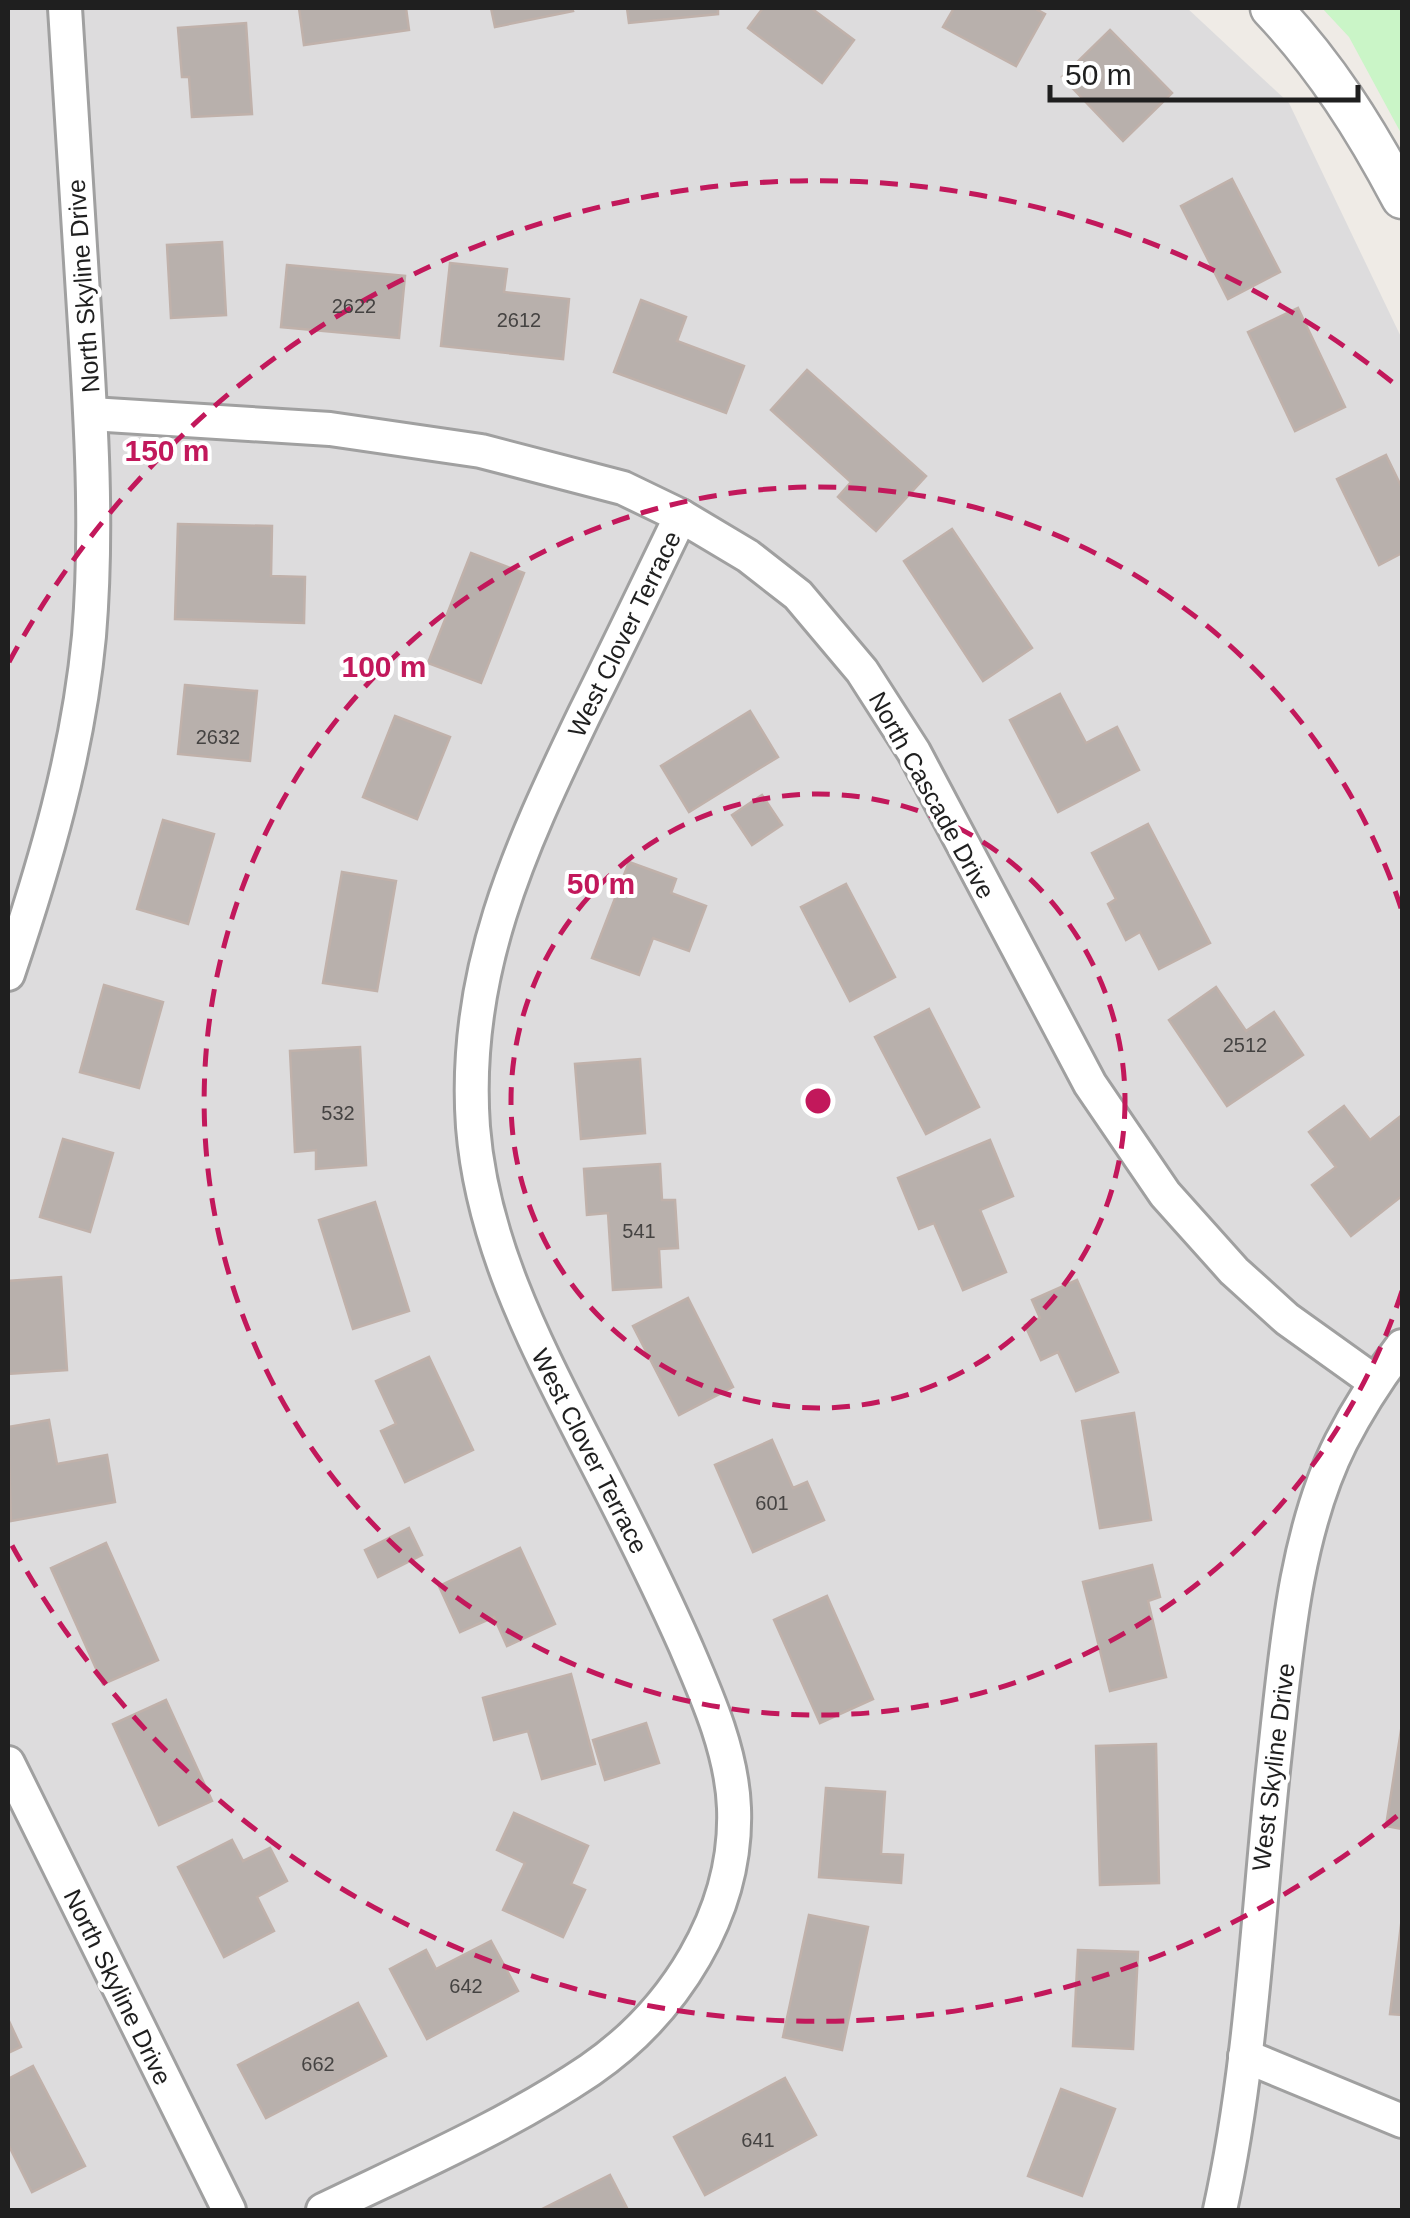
<svg xmlns="http://www.w3.org/2000/svg" width="1410" height="2218" font-family="Helvetica,sans-serif">
	<rect width="100%" height="100%" fill="#efebe6"/>
	<path fill="#dddcdd" d="M8,8H1187L1289,103L1402,339V2210H8Z"/>
	<path fill="#caf5c7" d="M1322,8H1402V135L1349,37Z"/>
	<g fill="#b8b0ac" stroke="#c0b1aa" stroke-width="2.5">
		<path d="M299,8H406L409,30L304,45Z"/>
		<path d="M491,8H572L573,11L495,27Z"/>
		<path d="M627,8H718V14L629,23Z"/>
		<path d="M763,8H811L854,40L822,83L748,28Z"/>
		<path d="M954,8H1034L1045,14L1016,66L943,27Z"/>
		<path d="M246,23L252,114L192,117L189,77H182L178,28Z"/>
		<path d="M1110,30L1172,93L1123,141L1062,77Z"/>
		<path d="M1232,179L1280,272L1228,299L1181,206Z"/>
		<path d="M222,242L226,315L171,318L167,245Z"/>
		<path d="M450,263L507,269L504,292L569,299L563,359L441,346Z"/>
		<path d="M287,265L405,276L399,338L281,327Z"/>
		<path d="M641,300L686,317L677,341L744,366L726,413L614,372Z"/>
		<path d="M1298,308L1345,407L1295,431L1248,332Z"/>
		<path d="M807,370L926,476L876,531L838,497L851,482L771,410Z"/>
		<path d="M1386,455L1402,488V553L1379,565L1337,479Z"/>
		<path d="M178,524L272,526L271,576L305,577L304,623L175,619Z"/>
		<path d="M952,529L1032,648L983,681L904,561Z"/>
		<path d="M471,553L524,573L481,683L428,663Z"/>
		<path d="M185,685L257,691L250,761L178,754Z"/>
		<path d="M1060,694L1086,743L1117,727L1139,770L1058,812L1010,720Z"/>
		<path d="M750,711L778,757L689,812L661,766Z"/>
		<path d="M395,716L450,737L417,819L363,797Z"/>
		<path d="M762,795L782,825L752,845L732,815Z"/>
		<path d="M163,820L214,834L188,924L137,909Z"/>
		<path d="M1148,824L1210,943L1159,969L1140,932L1126,940L1108,904L1116,899L1092,853Z"/>
		<path d="M629,862L676,879L671,893L706,906L689,951L653,938L639,975L592,958Z"/>
		<path d="M342,872L396,881L377,991L323,983Z"/>
		<path d="M846,884L895,977L850,1001L801,907Z"/>
		<path d="M104,985L163,1002L139,1088L80,1072Z"/>
		<path d="M1216,987L1246,1031L1274,1012L1303,1055L1227,1106L1169,1020Z"/>
		<path d="M929,1009L979,1107L926,1134L875,1037Z"/>
		<path d="M360,1047L366,1165L316,1169V1150L295,1152L290,1051Z"/>
		<path d="M640,1059L645,1133L581,1139L575,1064Z"/>
		<path d="M1344,1106L1370,1140L1402,1115V1196L1351,1236L1312,1185L1336,1167L1309,1132Z"/>
		<path d="M63,1139L113,1153L90,1232L40,1217Z"/>
		<path d="M990,1140L1013,1196L980,1210L1006,1272L963,1290L934,1223L919,1229L898,1178Z"/>
		<path d="M660,1164L662,1200H675L678,1248L659,1249L661,1287L613,1290L608,1213L587,1215L584,1169Z"/>
		<path d="M375,1202L409,1311L353,1329L319,1220Z"/>
		<path d="M61,1277L67,1370L8,1374V1281Z"/>
		<path d="M1077,1280L1118,1372L1076,1391L1058,1352L1041,1360L1025,1325L1040,1318L1032,1300Z"/>
		<path d="M688,1298L733,1387L679,1415L633,1326Z"/>
		<path d="M429,1357L473,1450L405,1482L381,1431L396,1424L376,1381Z"/>
		<path d="M1134,1413L1151,1520L1100,1528L1082,1421Z"/>
		<path d="M49,1420L57,1464L107,1455L115,1502L11,1521L8,1427Z"/>
		<path d="M772,1440L793,1488L807,1482L824,1520L753,1552L715,1465Z"/>
		<path d="M409,1528L422,1555L378,1577L365,1550Z"/>
		<path d="M106,1543L158,1660L103,1684L51,1568Z"/>
		<path d="M520,1548L555,1624L507,1646L494,1617L460,1632L439,1586Z"/>
		<path d="M1152,1565L1160,1597L1148,1601L1166,1677L1110,1691L1083,1582Z"/>
		<path d="M827,1596L873,1699L820,1723L774,1620Z"/>
		<path d="M571,1674L595,1764L542,1779L528,1731L494,1740L483,1698Z"/>
		<path d="M166,1700L212,1801L159,1825L113,1724Z"/>
		<path d="M646,1723L659,1763L605,1780L593,1740Z"/>
		<path d="M1402,1724V1829L1386,1826Z"/>
		<path d="M1156,1744L1159,1883L1100,1885L1096,1746Z"/>
		<path d="M826,1788L885,1792L881,1854L903,1855L901,1883L819,1877Z"/>
		<path d="M514,1813L588,1846L571,1884L585,1890L563,1937L503,1910L525,1863L497,1850Z"/>
		<path d="M232,1840L243,1861L270,1848L287,1881L257,1897L274,1931L224,1957L178,1867Z"/>
		<path d="M809,1915L868,1927L842,2050L783,2037Z"/>
		<path d="M1402,1917V2015L1390,2014Z"/>
		<path d="M491,1941L518,1991L427,2039L390,1969L426,1950L436,1969Z"/>
		<path d="M1078,1950L1138,1952L1133,2049L1073,2046Z"/>
		<path d="M358,2003L386,2056L266,2118L238,2065Z"/>
		<path d="M8,2019L21,2047L8,2053Z"/>
		<path d="M33,2066L85,2166L32,2192L8,2144V2079Z"/>
		<path d="M785,2078L816,2135L705,2195L674,2137Z"/>
		<path d="M1061,2089L1115,2109L1082,2196L1028,2176Z"/>
		<path d="M610,2175L628,2210H540Z"/>
	</g>
	<g fill="none" stroke-linecap="round" stroke-linejoin="round">
		<g stroke="#a0a0a0" stroke-width="38">
			<g id="minor">
				<path d="M91,414L330,429L481,451L623,488L681,516L748,556L798,595L862,671L914,752L1090,1084L1165,1194L1234,1271L1287,1319L1375,1382"/>
				<path d="M8,974C45,864 78,753 89,636C98,528 91,418 84,310C78,209 72,108 65,8"/>
				<path d="M8,1763L229,2210"/>
				<path d="M1245,2056L1402,2121"/>
				<path d="M323,2210C412,2167 507,2126 590,2070C674,2012 738,1913 734,1808C732,1752 707,1696 685,1645C654,1575 619,1506 583,1437C533,1339 482,1240 473,1127C462,973 519,850 584,715C617,649 649,582 681,516"/>
				<path d="M1220,2210C1253,2060 1258,1904 1275,1752C1286,1651 1295,1533 1341,1442C1359,1407 1379,1376 1402,1346"/>
			</g>
		</g>
		<g stroke="#a0a0a0" stroke-width="45">
			<path id="tertiary" d="M1271,8C1325,65 1365,128 1402,198"/>
		</g>
		<use href="#minor" stroke="#fff" stroke-width="32"/>
		<use href="#tertiary" stroke="#fff" stroke-width="40"/>
	</g>
	<g fill="none" stroke="#c2185b" stroke-width="5" stroke-dasharray="18 12">
		<circle cx="818" cy="1101" r="307"/>
		<path d="M1402 1291A614 614 0 1 1 1402 911"/>
		<path d="M1397 1816A920 920 0 0 1 9 1540M9 662A920 920 0 0 1 1397 386"/>
	</g>
	<g text-anchor="middle" stroke-width="8" stroke-linejoin="round" paint-order="stroke">
		<g font-size="20" fill="#454342">
			<text x="354" y="313">2622</text>
			<text x="519" y="327">2612</text>
			<text x="218" y="744">2632</text>
			<text x="1245" y="1052">2512</text>
			<text x="338" y="1120">532</text>
			<text x="639" y="1238">541</text>
			<text x="772" y="1510">601</text>
			<text x="466" y="1993">642</text>
			<text x="318" y="2071">662</text>
			<text x="758" y="2147">641</text>
		</g>
		<g font-size="25" fill="#1f1f1f" stroke="#fff">
			<text transform="translate(83 286) rotate(-94)" y="9">North Skyline Drive</text>
			<text transform="translate(624 634) rotate(-64)" y="9">West Clover Terrace</text>
			<text transform="translate(932 795) rotate(61)" y="9">North Cascade Drive</text>
			<text transform="translate(590 1451) rotate(63)" y="9">West Clover Terrace</text>
			<text transform="translate(1273 1767) rotate(-83)" y="9">West Skyline Drive</text>
			<text transform="translate(118 1987) rotate(64)" y="9">North Skyline Drive</text>
		</g>
	</g>
	<circle cx="818" cy="1101" r="15" fill="#c2185b" stroke="#fff" stroke-width="5"/>
	<g font-size="30" text-anchor="middle" font-weight="bold" fill="#c2185b" stroke="#fff" stroke-width="8" stroke-linejoin="round" paint-order="stroke">
		<text x="167" y="461">150 m</text>
		<text x="384" y="677">100 m</text>
		<text x="601" y="894">50 m</text>
	</g>
	<rect width="1410" height="2218" fill="none" stroke="#1f1f1f" stroke-width="20"/>
	<path d="M1050 85v15h308v-15" fill="none" stroke="#1f1f1f" stroke-width="5"/>
	<text x="1065" y="85" font-size="30" fill="#1f1f1f" stroke="#ffffff" stroke-width="8" paint-order="stroke">50 m</text>
</svg>
